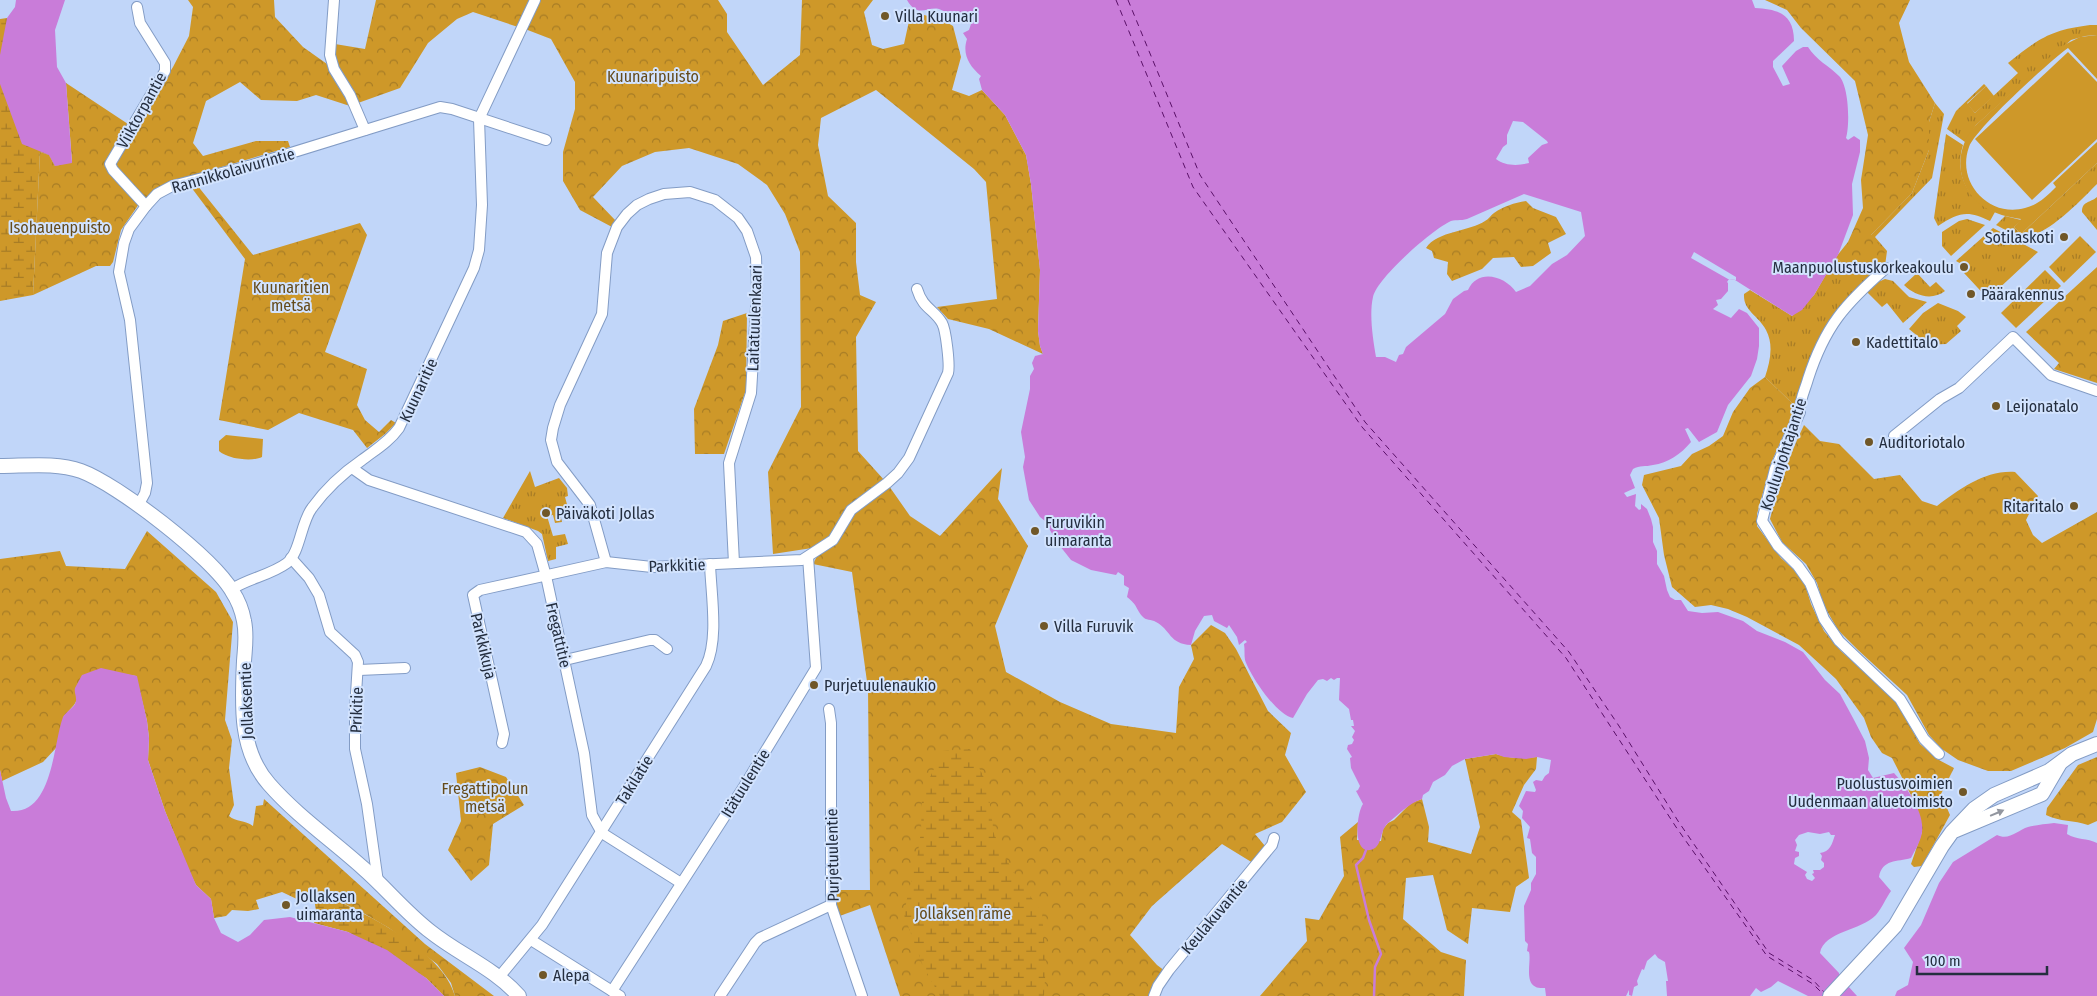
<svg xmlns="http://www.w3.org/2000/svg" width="2097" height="996" font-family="'Fira Sans Condensed',sans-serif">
	<defs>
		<pattern id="grass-tufts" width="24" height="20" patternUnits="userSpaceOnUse" patternTransform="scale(1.25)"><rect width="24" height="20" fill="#ce9829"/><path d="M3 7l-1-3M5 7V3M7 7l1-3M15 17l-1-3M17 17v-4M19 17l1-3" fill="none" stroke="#a77c25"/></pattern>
		<pattern id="forest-crowns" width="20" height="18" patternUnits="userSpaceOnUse" patternTransform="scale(1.25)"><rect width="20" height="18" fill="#ce9829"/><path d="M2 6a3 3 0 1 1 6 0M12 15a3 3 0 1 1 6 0" fill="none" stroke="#a77c25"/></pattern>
		<pattern id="wetland-marsh" width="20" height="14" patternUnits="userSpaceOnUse" patternTransform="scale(1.25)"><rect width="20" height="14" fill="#ce9829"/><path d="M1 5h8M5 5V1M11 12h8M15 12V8" fill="none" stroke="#a77c25"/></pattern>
	</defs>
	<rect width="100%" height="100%" fill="#c1d6f9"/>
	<g fill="url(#grass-tufts)">
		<path d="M2090,25H2097V35L2085,36L2071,40L1976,125L1965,142L1947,129L1956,111L1984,84L1986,86L1967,103L1975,113L2018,73L2008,63C2039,38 2051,30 2090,25Z"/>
		<path d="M1935,103L1944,114L1932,178L1875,237L1887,251L1885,266L1832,317L1824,329L1817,344L1796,407L1765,377C1770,362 1774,345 1766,330C1758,315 1743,311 1744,294L1750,290L1792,316L1814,295L1836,257L1850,272L1871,235L1912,193L1929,150V122Z"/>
		<path d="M1946,134L1963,145C1954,174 1968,200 1995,212L1990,221C1968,210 1959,212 1938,226L1934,218Z"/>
		<path d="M2097,163V184C2082,199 2043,241 2021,236C2013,234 2004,229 1996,225L2005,216L2021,220L2014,227L2021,234Z"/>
		<path d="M2097,197V230L2082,212C2082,201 2090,203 2097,197Z"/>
		<path d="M1967,219L1985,225L1951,256L1942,246V232L1959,221Z"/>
		<path d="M1993,228L2038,252L1994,293L1996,295L1990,301L1964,273L1966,269L1965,266L1956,261Z"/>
		<path d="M2080,236L2096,252L2064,283L2049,267Z"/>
		<path d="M2045,270L2061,286L2016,328L2001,313Z"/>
		<path d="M1917,273L1930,287L1936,282L1945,291C1932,301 1915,296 1904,285Z"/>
		<path d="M1885,279L1893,281L1909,297L1927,302L1903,323L1887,303L1882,307L1867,292L1876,283Z"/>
		<path d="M1938,303L1958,311L1966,317L1957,326L1961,331L1946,344L1921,345L1917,342L1920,338L1909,329L1923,313Z"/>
		<path d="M530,471L535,487L559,478L567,488L568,496L565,497L568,508L559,510L562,522L555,523L553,515L547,516L553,536L565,534L568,544L556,547V559L548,561L542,534L538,531L503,518Z"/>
	</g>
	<g fill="url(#forest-crowns)">
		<path d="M188,0H274L275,17L303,47L327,64L350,106L316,95L297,101L261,100L240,82L206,101L193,143L203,156L256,141H288L290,147L174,181L145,201L115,167L114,161L173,67L189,36L193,7Z"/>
		<path d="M376,0H531L518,27L473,12L457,19L428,43L400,88L358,103L337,68L335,44L365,49Z"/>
		<path d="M539,0H718L727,14V32L763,85L800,55L802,0H873L864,12L872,45L883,49L904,44L911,12L941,19L953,26L961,57L952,90L969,96L982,90L1005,115L1026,155L1031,184L1040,270L1038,331L1040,346L1043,354L989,329L948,319L937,307L997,299L986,182L974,169L876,90L821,118L818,145L828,196L856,223V262L860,295L876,302L856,337L858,451L885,481L830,537L812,548L773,554L768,472L801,407L800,252L785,214L767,185L738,164L689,148L655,152L622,166L593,197L615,220L612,227L580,210L563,181V152L575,109V82L551,39L525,29Z"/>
		<path d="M1765,0H1910L1899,23L1909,62L1935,103L1929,122V150L1912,193L1871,235L1885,252L1877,265L1865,276L1850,272L1836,257L1848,242L1863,208L1861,180L1868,135L1855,81L1801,28L1787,10Z"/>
		<path d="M66,83L128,124L106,167L139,204L121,230L113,262L110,266H96L33,295L40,152L49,155L55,166L72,162Z"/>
		<path d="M197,185L253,255L360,223L367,235L325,352L367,369L357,405L365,420L379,432L391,420L396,423L385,434L367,448L353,430L299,413L268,430L219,420L245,259L191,187Z"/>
		<path d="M1526,201L1533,208L1556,217L1566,234L1548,243L1551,253L1533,266L1521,267L1514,257L1493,258L1482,269L1452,281L1447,274L1448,262L1434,258L1432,251L1426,248C1437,231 1471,231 1485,221C1489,219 1491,215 1494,213C1504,206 1514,203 1526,201Z"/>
		<path d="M2097,267V383L2054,369L2059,363L2026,332Z"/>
		<path d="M747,313L746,390L724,454H695L694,409L718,345L723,321Z"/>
		<path d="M1765,377L1796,407L1772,461L1757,514V526L1781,558L1793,569L1805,584L1811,604L1824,631L1841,651L1895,700L1920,744L1937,759L1954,768L1941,794L1950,815L1922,866L1914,867L1911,864L1922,832L1914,801L1892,758L1882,753L1871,737L1864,718L1836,679L1799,645L1747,617L1728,609L1711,605L1695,607L1672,587L1664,555L1659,518L1642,485L1644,475L1681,466L1692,454L1709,446L1723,436L1733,412L1750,388Z"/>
		<path d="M1804,425L1820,441L1839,444L1874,479L1900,475L1922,501L1937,506C1960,489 1985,470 2015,472L2038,496L2026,520L2033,535L2042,543L2097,512V719L2093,732L2065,748L2011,771H1988L1958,760L1942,749L1929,735L1907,695L1858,650L1838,630L1823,604L1817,583L1806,564L1782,542L1770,519C1778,487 1789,456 1804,425Z"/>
		<path d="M1002,468L998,499L1028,546L995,626L1006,672L1060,702L1111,724L1176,733L1179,687L1194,659L1191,645L1211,625L1225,633L1236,649L1268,711L1291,733L1285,755L1306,792L1282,822L1255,834L1265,846L1253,863L1222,844L1152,906L1130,935L1157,965L1165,971L1151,996H900L870,905L834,918L831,890H870L868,689L852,572L813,564C828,531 861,507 889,486L910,516L940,536Z"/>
		<path d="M147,531L216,592L233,622L225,720L232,740L229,768L234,805L229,816C236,822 245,820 253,826L256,806L263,805L264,799L425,944L494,996H455L451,983L437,964L389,928L358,910L327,896L301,901L282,892L256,900L259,909L248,911L232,910L226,916L214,918L211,899L196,885L190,873L165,811L148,760L149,738L147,721L136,676L124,674L77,700L74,705L64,716L57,747L43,762L2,781L0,770V559L60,551L66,566L125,569Z"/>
		<path d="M1496,754C1510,759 1522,758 1537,757L1536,769L1524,785L1512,812L1521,820L1529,878L1516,887L1510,912L1472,908L1468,944L1447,930L1433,875L1406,878L1403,919L1441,952L1466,960L1464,996H1260L1307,941L1305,918L1319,920L1344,876L1340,837L1358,822L1357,840L1381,841L1383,829L1388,823L1394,820L1411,803L1422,799L1429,827L1428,842L1471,854L1480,827L1465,759Z"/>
		<path d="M2097,757V821L2088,825C2074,820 2060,822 2046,815L2047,808L2078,765Z"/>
		<path d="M480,767L506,777L524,805L493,824L489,865L471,881L448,850L461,821L456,773Z"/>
	</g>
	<g fill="url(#wetland-marsh)">
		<path d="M7,18L16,25L72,163L55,166L49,155L40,152L33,295L0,301V19Z"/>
		<path d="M970,749L987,784L994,834L1012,870L1042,913L1046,963L1044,996H940L923,966L904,915L908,893L917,859L921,831L922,795L942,751Z"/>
		<path d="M327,896C368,915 442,950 455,996H444L426,978L348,932L314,923L317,916L314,899Z"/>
	</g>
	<g fill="#ce9829">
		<path d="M2097,35V79L2068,48C2050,61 1975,129 1969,147C1956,182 1989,218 2025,208C2038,205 2047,196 2056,187L2053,183L2097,142V163L2021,234L2014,227L2021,219C2008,217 1995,214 1984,207C1955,188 1953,149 1976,125L2062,46L2080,37Z"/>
		<path d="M2068,52L2097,82V139L2032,200L1975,139Z"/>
		<path d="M1986,86L1994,96L1975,113L1967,104Z"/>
		<path d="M226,435L263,439L262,457C252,462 228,459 219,451V441Z"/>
	</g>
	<g fill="#c97cd9" fill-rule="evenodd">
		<path d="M16,0H65L55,30L57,67L66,83L72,163L55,166L49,155L22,144L0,84V55L7,18L15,7Z"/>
		<path d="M907,0H1752L1755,8C1779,9 1794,15 1794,41L1773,61V67L1783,86L1790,84L1782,66L1796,51L1803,47H1808C1816,60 1829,66 1839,76C1849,86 1850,125 1846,138L1848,140L1854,136L1860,140V152L1852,184L1853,215L1838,255L1814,295L1802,310L1792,316L1735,280L1729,279L1727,282L1728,283V291L1721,299L1716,300L1718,305L1713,309L1731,318L1739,309L1747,313L1759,328V346L1757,359L1751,376L1728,405L1717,432L1699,442L1688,428L1685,429L1691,442C1681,454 1668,463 1653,465C1645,467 1640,465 1633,469L1630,475L1635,488L1624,493L1627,497L1636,494L1635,506L1639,510L1641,509V504L1647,509L1651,519L1653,527V542L1657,551V564L1664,576L1667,590L1670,597L1675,600H1681L1688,611L1702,613L1718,612L1743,621L1757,631L1785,642L1803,652L1825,680L1840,694L1853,718L1865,741L1869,758L1868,770L1873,778L1894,773C1906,786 1925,813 1922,832C1921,841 1915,850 1911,858C1897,862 1882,859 1879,877L1891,891C1886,898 1882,908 1876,915C1861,931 1824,931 1820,953L1839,973V976L1857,996H1808L1778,981L1771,987L1761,992L1756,988L1750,996H1667L1666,981H1668L1665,962L1658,958L1655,954L1647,961L1644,970L1642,969L1637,981L1638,985L1634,987L1632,996L1629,995V990L1626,996H1546L1545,988C1521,990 1532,963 1529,952L1527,951L1528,944L1525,941L1524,906L1531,890V883L1536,874V857L1532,853L1530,839L1527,838L1530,827L1522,818L1523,811L1519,806L1526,791L1535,792L1536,790L1533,782L1536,780L1542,781L1545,776L1549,773L1551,760L1537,757L1526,759L1504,757L1496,754L1465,759L1452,766L1445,775L1433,782L1429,791L1423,795L1422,799C1408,804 1399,814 1388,823C1379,831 1383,848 1370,850C1352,853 1357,812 1363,804L1356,791L1358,790L1360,786L1351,768L1350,758L1352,757L1347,749L1348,745L1352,744L1354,740L1352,737L1355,731L1351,726H1354L1353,720H1351L1349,709L1339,700L1340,678H1337L1334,680L1331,678L1327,681L1323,679L1318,680L1307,694L1293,718C1276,715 1250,675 1245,660C1244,655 1245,649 1244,644L1247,642L1245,640L1239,645L1237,637L1229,625L1227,628L1214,621L1212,615L1204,616L1195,631L1191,645C1169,644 1171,630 1156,622C1151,619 1146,621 1142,616C1135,607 1138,606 1127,597L1129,588L1124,585V576L1118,572L1116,575L1091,570L1071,560L1056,541L1045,521L1040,517L1029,500L1023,467L1025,457L1021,432L1030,389V376L1034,369L1032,363L1035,356L1043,354L1040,346L1038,331L1040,270L1031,184L1026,155L1005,115L982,90L979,79L981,76C969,66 962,54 967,39L963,33L969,30L971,24C959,23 950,13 939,9C927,6 918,19 907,0ZM1513,121L1523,122L1547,141L1548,143L1542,145L1528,158L1529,163C1518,166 1505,166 1496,159L1503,147L1507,144V135ZM1524,194L1581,212L1585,236L1567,255L1552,264L1530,286L1516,292C1505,276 1478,268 1468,290L1464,291L1453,299L1445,314L1406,347L1403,354L1399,355L1396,362L1385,357H1376C1373,340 1369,314 1373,297C1377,278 1431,231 1449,222C1454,219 1461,221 1467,219C1486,211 1505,202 1524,194ZM1808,832L1820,834L1829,832L1831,835H1835C1832,844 1830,852 1820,853L1822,856L1821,860L1824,863V867L1820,870H1813L1814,873L1812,874L1815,878L1812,881L1807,879L1805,875L1807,872L1794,864L1795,858L1799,856V852L1795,851L1797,845L1795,840L1799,835Z"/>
		<path d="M101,668L137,676L147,721L149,738L148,760L165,811L196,885L211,899L214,918L221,933L238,942L250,935L264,920L290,917L348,932L387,950L426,978L444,996H0V770L6,798L11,811C53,814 53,744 63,717C66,711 77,707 76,699C76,695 74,692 75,688L82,675Z"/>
		<path d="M2054,823L2068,825L2067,834C2077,840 2087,838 2097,843V996H1895L1897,991L1908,985L1913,962L1904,948L1921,925L1939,883L1953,862L1997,835C2009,841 2018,830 2028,827C2036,825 2045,824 2054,823Z"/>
	</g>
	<path fill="#c1d6f9" d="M1694,252L1736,277V280L1728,279L1691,258Z"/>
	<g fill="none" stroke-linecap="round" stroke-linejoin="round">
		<path stroke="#c97cd9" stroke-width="2.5" d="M1366,850L1363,858L1356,865L1369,920L1381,954L1375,967L1374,996"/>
		<g stroke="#591067" stroke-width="1" stroke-dasharray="6 5" stroke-linecap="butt">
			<path d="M1116,0L1193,187L1362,427L1566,658L1676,827L1767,956L1813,984L1824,995"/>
			<path d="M1128,0L1200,175L1365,422L1569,652L1619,726L1678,821L1769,953L1813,980L1824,992"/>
		</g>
		<g stroke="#839cc5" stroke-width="12">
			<g id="minor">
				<path d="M334,0L330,55L334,69L350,95L365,130"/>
				<path d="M137,7L140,23L165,63V71L110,164L113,170L146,206"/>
				<path d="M1886,268C1845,304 1825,326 1808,379C1805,390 1799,401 1800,412L1775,469L1762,521L1778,546L1798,566L1810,583L1824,619L1839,641L1900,699L1924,739L1939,754"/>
				<path d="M1894,436L1940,399L1959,388L2013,337L2051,375L2097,391"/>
				<path d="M352,468L369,480L526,532L537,544L546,576L584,753L592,815L602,833L681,883"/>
				<path d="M138,506L145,493L147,483L130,320L119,272L124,243L129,229L146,206L157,194L172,186L252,165L440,107L452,109L546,140"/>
				<path d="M291,558L309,578L319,595L330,632L355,655L358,662L355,710V749L367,804L378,882"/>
				<path d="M606,562L590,505L557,462L551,440L553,428L560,405L602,314L607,253L617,227L627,214L637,205L649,199L664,194L690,192L715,200L738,218L747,231L756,257L757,290L751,393L729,463L734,563"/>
				<path d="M232,589C249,578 271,575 287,563C300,553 301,522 312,508C325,490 343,473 362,460C375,450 389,442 399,428L474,268L479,250L482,205L479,119L535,0"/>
				<path d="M565,660L650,640H655L667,649"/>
				<path d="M359,670L405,668"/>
				<path d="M829,709L831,723V905L862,996"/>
				<path d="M502,743L504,734L473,595L480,590L606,562L652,567L802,560L833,540L851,510L887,483L898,473L909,458L948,373C950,365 946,330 942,323C934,309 923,309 917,289"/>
				<path d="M531,940L620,996"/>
				<path d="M500,976L542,925L706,666C719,639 711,594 710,564"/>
				<path d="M612,991L743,788L816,668L808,557"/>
				<path d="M720,996L755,943L760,938L831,905"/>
				<path d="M1154,996L1158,986L1169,970L1272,845L1274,838"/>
			</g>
		</g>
		<g stroke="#839cc5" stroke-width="16">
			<g id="major">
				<path d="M0,466C26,466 56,462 81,471C117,484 212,557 232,591C238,600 242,610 244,621C247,635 245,647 244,661C242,704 239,750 269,784C297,816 332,840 363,868C386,888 406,913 431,932C460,955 494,968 519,996"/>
				<path d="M1956,830L2042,794L2059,765"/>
				<path d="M1830,996L1895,926L1942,846L1952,832L1974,809L1994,795L2049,771L2072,754L2097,744"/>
			</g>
		</g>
		<use href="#minor" stroke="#fff" stroke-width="10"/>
		<use href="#major" stroke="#fff" stroke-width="14"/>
	</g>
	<defs><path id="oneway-solid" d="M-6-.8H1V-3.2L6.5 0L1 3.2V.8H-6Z" transform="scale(1.25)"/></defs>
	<use fill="#92969f" href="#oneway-solid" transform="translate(1997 813) rotate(-23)"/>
	<g fill="#705728" stroke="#d2e3fe" stroke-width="2">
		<circle cx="885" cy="16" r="5"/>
		<circle cx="2064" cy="237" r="5"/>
		<circle cx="1964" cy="267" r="5"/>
		<circle cx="1971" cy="294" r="5"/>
		<circle cx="1856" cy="342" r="5"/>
		<circle cx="1996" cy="406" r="5"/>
		<circle cx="1869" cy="442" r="5"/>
		<circle cx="2074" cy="506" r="5"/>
		<circle cx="546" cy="513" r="5"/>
		<circle cx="1035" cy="531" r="5"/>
		<circle cx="1044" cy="626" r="5"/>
		<circle cx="814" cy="685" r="5"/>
		<circle cx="1963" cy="792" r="5"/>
		<circle cx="286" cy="905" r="5"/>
		<circle cx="543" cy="975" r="5"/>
	</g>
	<g text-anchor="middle" stroke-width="4" stroke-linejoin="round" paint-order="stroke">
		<g font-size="16" fill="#242e3f" stroke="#d2e3fe" text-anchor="start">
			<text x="895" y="22">Villa Kuunari</text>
			<text x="2054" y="243" text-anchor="end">Sotilaskoti</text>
			<text x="1954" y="273" text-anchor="end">Maanpuolustuskorkeakoulu</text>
			<text x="1981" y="300">Päärakennus</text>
			<text x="1866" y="348">Kadettitalo</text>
			<text x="2006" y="412">Leijonatalo</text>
			<text x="1879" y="448">Auditoriotalo</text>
			<text x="2064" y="512" text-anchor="end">Ritaritalo</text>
			<text x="556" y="519">Päiväkoti Jollas</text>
			<text x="1045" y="528">Furuvikin<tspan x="1045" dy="18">uimaranta</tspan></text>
			<text x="1054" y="632">Villa Furuvik</text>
			<text x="824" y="691">Purjetuulenaukio</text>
			<text x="1953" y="789" text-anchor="end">Puolustusvoimien<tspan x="1953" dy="18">Uudenmaan aluetoimisto</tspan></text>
			<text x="296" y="902">Jollaksen<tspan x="296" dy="18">uimaranta</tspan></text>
			<text x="553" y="981">Alepa</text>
		</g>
		<g font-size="16" fill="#654b1a" stroke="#d2e3fe">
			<text x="653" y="82">Kuunaripuisto</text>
			<text x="60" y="233">Isohauenpuisto</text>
			<text x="291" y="293">Kuunaritien<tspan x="291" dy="18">metsä</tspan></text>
			<text x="485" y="794">Fregattipolun<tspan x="485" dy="18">metsä</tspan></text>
			<text x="963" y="919">Jollaksen räme</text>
		</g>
		<g font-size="16" fill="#242e3f" stroke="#d2e3fe">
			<text transform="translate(141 110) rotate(-61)" y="6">Viiktorpantie</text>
			<text transform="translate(233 170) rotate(-16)" y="6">Rannikkolaivurintie</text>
			<text transform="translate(754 318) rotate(-88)" y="6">Laitatuulenkaari</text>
			<text transform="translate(418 390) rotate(-65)" y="6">Kuunaritie</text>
			<text transform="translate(1783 454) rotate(-72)" y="6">Koulunjohtajantie</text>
			<text transform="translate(677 565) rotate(-2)" y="6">Parkkitie</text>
			<text transform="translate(559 635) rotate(77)" y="6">Fregattitie</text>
			<text transform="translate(484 646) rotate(77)" y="6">Parkkikuja</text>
			<text transform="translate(246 701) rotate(-92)" y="6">Jollaksentie</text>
			<text transform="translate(356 710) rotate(-88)" y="6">Prikitie</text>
			<text transform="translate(634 780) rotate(-58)" y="6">Takilatie</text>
			<text transform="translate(745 783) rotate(-58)" y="6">Itätuulentie</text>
			<text transform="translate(832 855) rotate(-91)" y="6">Purjetuulentie</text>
			<text transform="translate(1214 916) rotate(-50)" y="6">Keulakuvantie</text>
		</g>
	</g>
	<path d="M1917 966v8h130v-8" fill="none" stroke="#242e3f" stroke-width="2.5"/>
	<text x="1924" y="966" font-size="15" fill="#242e3f" stroke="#d2e3fe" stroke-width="4" paint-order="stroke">100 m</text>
</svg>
